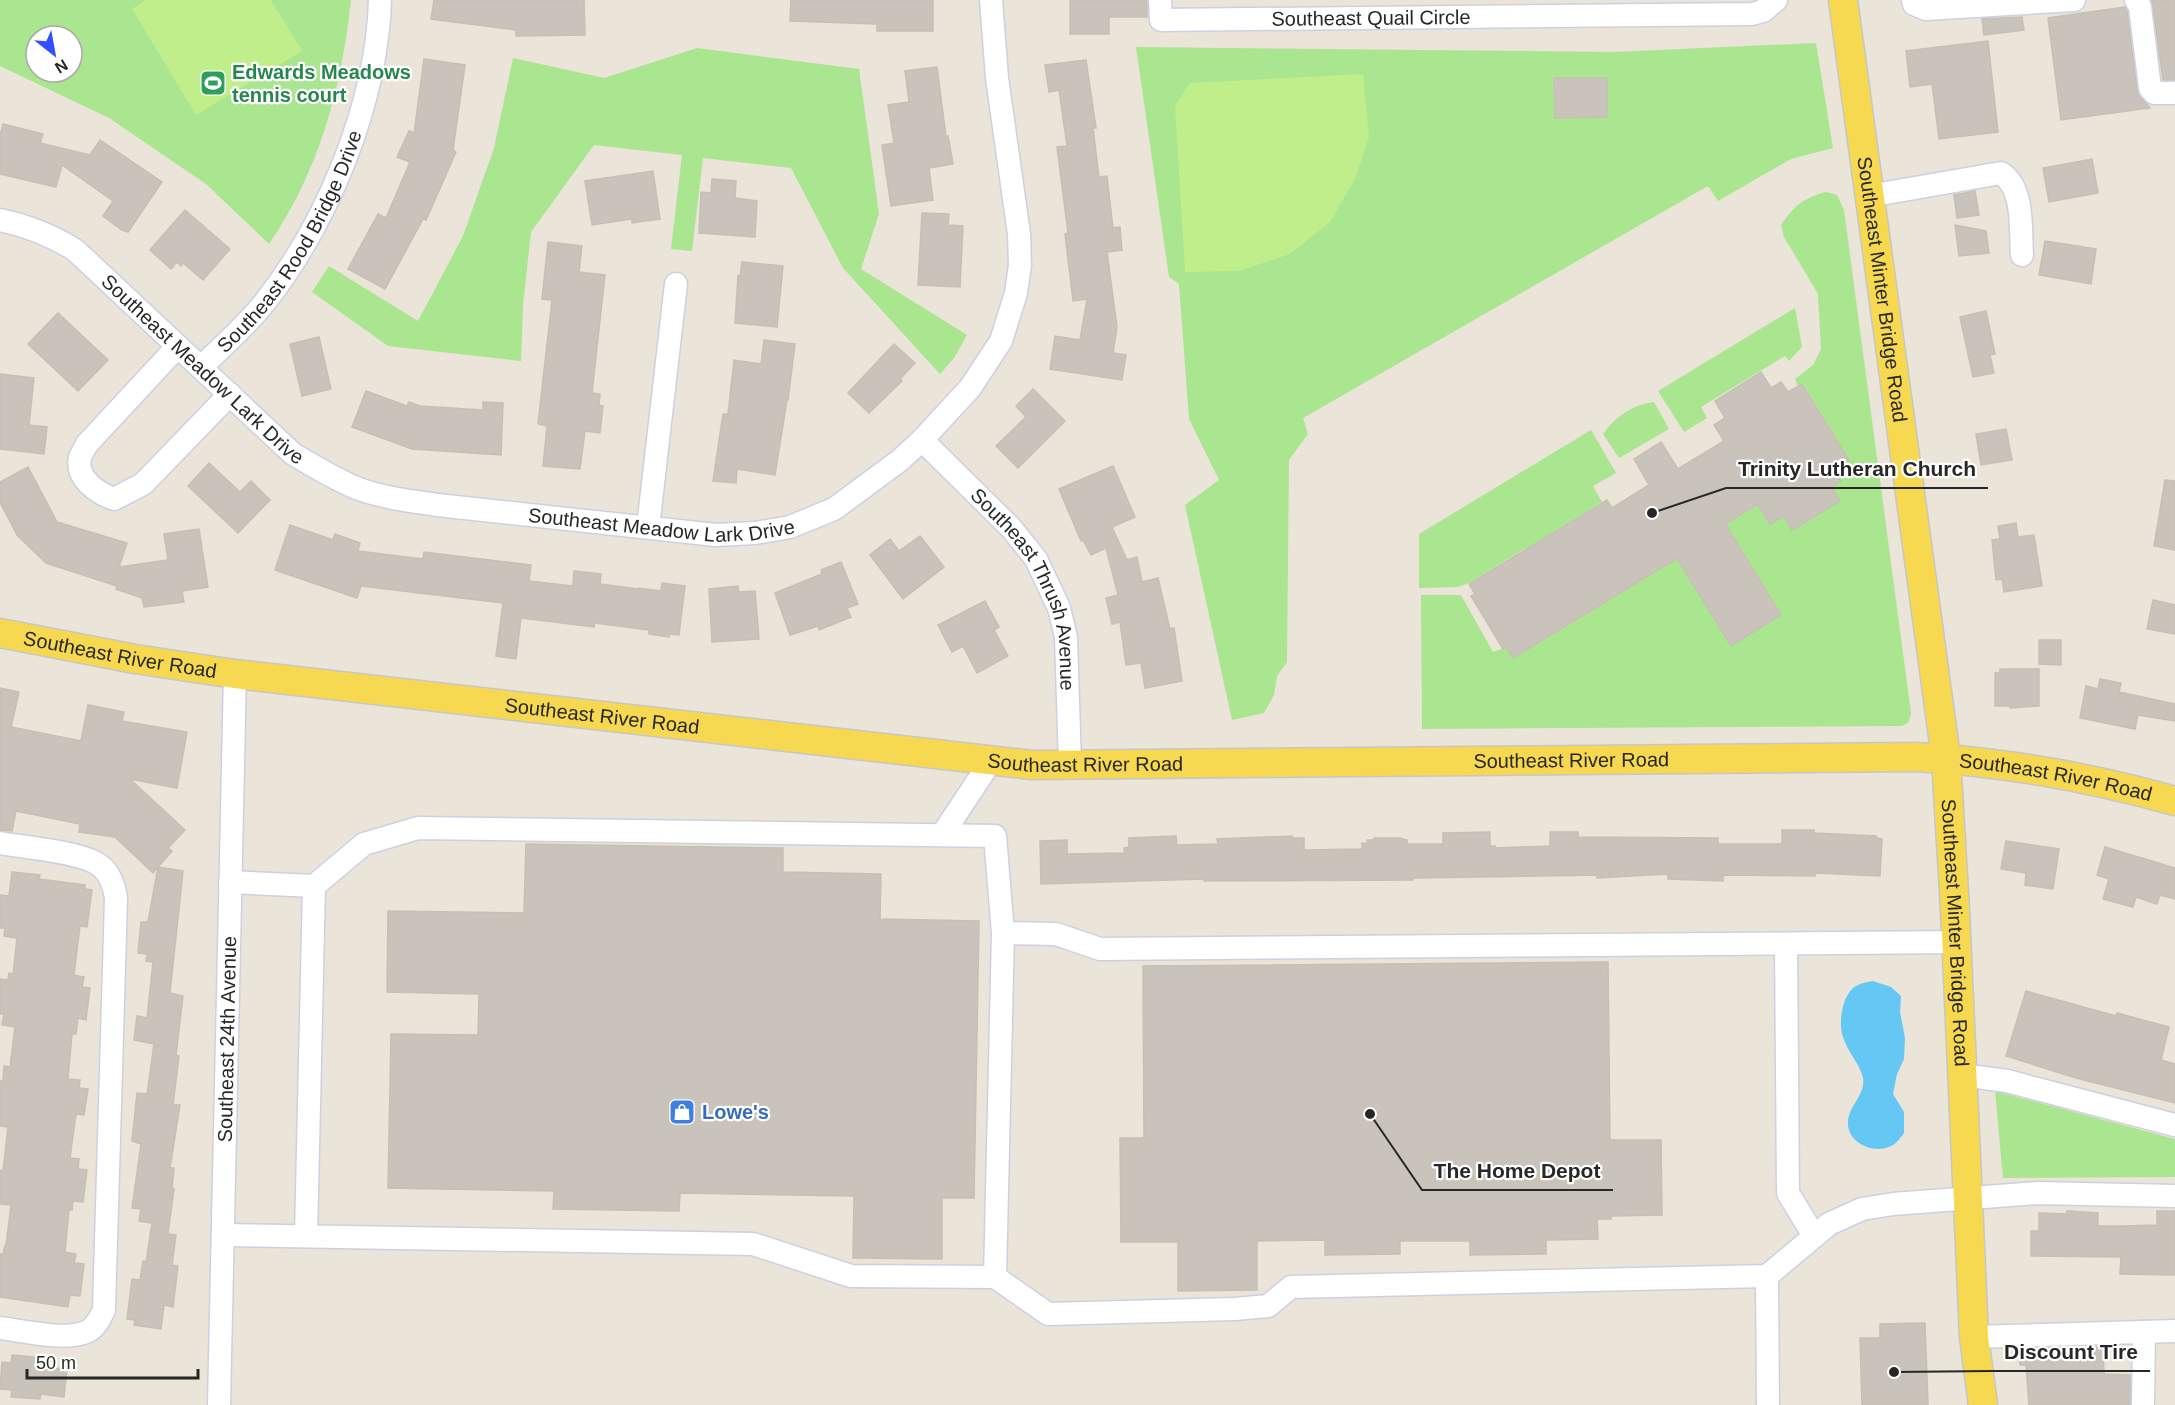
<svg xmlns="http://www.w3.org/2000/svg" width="2175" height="1405" font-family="Arial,sans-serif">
	<rect width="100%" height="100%" fill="#ebe4d8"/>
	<g fill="#aae590" fill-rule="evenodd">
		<path d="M0,0H351C342,86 319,172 269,244L206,184L109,118L0,66ZM36,36H72V72H36Z"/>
		<path d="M1816,43L1833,148L1791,159L1718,201L1708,186L1303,418L1308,434L1289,460L1287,662L1277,676L1274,695L1264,713L1232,720L1185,505L1219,480L1189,419L1179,284L1169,277L1136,47L1614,52Z"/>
		<path d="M697,48L859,69L879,214L861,269L967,335L954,358L940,374L843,268L791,168L703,158L692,251L671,249L682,155L594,145L531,232L523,305L521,361L388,346L312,292L329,266L418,321L463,236L494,148L513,58L604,78Z"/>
		<path d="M1826,192L1837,195L1844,210L1911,713L1909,722L1902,726L1422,729L1421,595H1461L1493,652L1506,647L1514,658L1571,623L1589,602L1594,609L1650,574L1664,537L1731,646L1781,615L1717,510L1758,504L1770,524L1784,516L1793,530L1839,501L1831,487L1841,481L1833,469L1849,459L1803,384L1798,386L1795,379L1813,365L1821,349L1818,294L1784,237L1781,225C1795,205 1802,199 1826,192Z"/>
		<path d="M1795,308L1802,347L1789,361L1785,356L1701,407L1707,418L1684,432L1658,391Z"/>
		<path d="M1654,402L1669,429L1619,458L1603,434C1616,416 1632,405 1654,402Z"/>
		<path d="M1591,430L1616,473L1593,486L1602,502L1549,535L1531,556L1526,548L1469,583L1458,587L1419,588V534Z"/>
		<path d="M1995,1091L2175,1139V1177L2003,1178Z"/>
	</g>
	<g fill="#c0ee8b">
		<path d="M146,0H271L302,51L196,115L132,9Z"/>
		<path d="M1363,74L1369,137L1355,179L1330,222L1290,254L1239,271L1185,272L1175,106L1190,83Z"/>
	</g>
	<path fill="#64c7f4" d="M1873,981L1891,987L1901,996L1900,1012L1905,1038L1904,1059L1897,1074L1893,1094L1904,1112V1133C1901,1137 1896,1144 1891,1146C1873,1155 1846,1142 1848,1121C1849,1106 1866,1094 1863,1078C1860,1064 1847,1051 1843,1037C1838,1023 1842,994 1856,986C1861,983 1868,982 1873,981Z"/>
	<g fill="#c9c3bb" stroke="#c6c0b2" stroke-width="1.5">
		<path d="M434,0H584L585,35L516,36V30L431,19Z"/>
		<path d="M791,0H933V31H877V24L790,21Z"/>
		<path d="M1070,0H1147V17H1109V34H1070Z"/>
		<path d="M2152,0H2175V80H2163Z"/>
		<path d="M2125,7L2127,11L2137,90L2139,96L2150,108L2061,120L2048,18Z"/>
		<path d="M2022,17L2024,30L1984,35L1982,19Z"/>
		<path d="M1988,41L1998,132L1939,139L1932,84L1910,87L1906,51Z"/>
		<path d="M424,59L465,65L453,150L456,152L426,220L423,219L385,289L348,269L378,214L386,218L410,162L397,157L409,131L414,133Z"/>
		<path d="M1086,60L1096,128H1093L1099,177L1107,176L1113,228L1120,227L1122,250L1107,252L1117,327L1113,353L1126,355L1122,380L1050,369L1055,336L1080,340L1087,299L1073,301L1065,234L1068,233L1057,147L1067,146L1059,90L1049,92L1045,65Z"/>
		<path d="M937,67L946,136H948L953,164L929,168L933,200L891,206L882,145L894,143L888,105L909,102L905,71Z"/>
		<path d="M1554,78H1607V117L1555,118Z"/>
		<path d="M3,124L43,134L40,143L90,155L100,140L162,182L128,232L122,230L103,216L113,201L62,165L56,187L0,174V135Z"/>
		<path d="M2092,159L2098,193L2049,202L2043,168Z"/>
		<path d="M653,171L660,219L632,223V219L592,225L585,181Z"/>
		<path d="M712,179L736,181L735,198L757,201L755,237L699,233L701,192L711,193Z"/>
		<path d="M1975,191L1979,215L1957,218L1954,195Z"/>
		<path d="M185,210L230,249L203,280L183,263L181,266L177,262L171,269L150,250Z"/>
		<path d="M922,213L949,214L948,225L963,226L960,287L918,285Z"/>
		<path d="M1955,225L1986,231L1989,253L1959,256Z"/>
		<path d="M2045,241L2096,249L2091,284L2039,275Z"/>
		<path d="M548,242L582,246L579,272L605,275L592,393L600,394L599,405L603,406L600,433L585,431L580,469L543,466L547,426L538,424L552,300L542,299Z"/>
		<path d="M742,262L783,266L777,327L735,323L738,276H740Z"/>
		<path d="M1986,311L1995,354L1990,355L1994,373L1973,377L1960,317Z"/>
		<path d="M58,313L108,360L78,391L28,344Z"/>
		<path d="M319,337L331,389L302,396L290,344Z"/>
		<path d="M764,340L795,344L788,400H787L775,475L737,469L736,483L713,481L723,414H728L734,360L761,364Z"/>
		<path d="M894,344L915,363L900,379L902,381L869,413L848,393Z"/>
		<path d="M1761,372L1771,388L1781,382L1788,392L1802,384L1849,460L1833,469L1841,481L1831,487L1840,501L1792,530L1784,516L1770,524L1758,504L1725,524L1781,615L1731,646L1677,558L1513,658L1506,647L1503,649L1471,596L1475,594L1469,584L1607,500L1612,508L1649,485L1634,459L1661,442L1678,469L1724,441L1714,425L1725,418L1715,401Z"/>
		<path d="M0,374L34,378L29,425L47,427L44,454L0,449Z"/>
		<path d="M1033,389L1065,421L1018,468L996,446L1026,417L1016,406Z"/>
		<path d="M366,391L407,406L409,402L420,406L483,410V402L503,403L501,455L412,449L352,427Z"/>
		<path d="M2006,429L2012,460L1981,465L1976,434Z"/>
		<path d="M209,463L240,492L251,481L270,500L238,533L188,486Z"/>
		<path d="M1113,466L1135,517L1112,527L1127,560L1137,557L1142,582L1158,578L1170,629L1174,628L1182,681L1145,688L1141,663L1126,665L1120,622L1112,624L1106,598L1118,595L1106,548L1091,555L1083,540L1081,541L1059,489Z"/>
		<path d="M28,467L57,522L127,543L119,567L168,560L164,534L199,529L208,587L182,591L184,602L144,607L142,598L116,589L117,586L46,563L17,535L0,502V482Z"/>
		<path d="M2165,480L2175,481V550L2154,546Z"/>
		<path d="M2016,523L2018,537L2034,535L2042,586L2004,592L2002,579L1996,580L1992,540L2000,539L1998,526Z"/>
		<path d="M290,525L333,540L335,534L360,543L358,551L423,559L424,552L531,565L529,581L573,586L574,571L601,574L600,584L638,589V588L661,591L662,583L685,586L679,635L669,634V637L649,634V630L595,623L594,627L521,618L516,659L496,656L503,603L361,586L357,598L275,570Z"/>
		<path d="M920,536L944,567L903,599L870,555L890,539L899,551Z"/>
		<path d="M841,562L858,604L847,608L851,617L819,630L818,626L790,635L775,593L822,574L821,570Z"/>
		<path d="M738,586L739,592L755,591L759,639L712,642L709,589Z"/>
		<path d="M2153,600L2175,605V634L2147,629Z"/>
		<path d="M985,601L999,627L994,630L1008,656L977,673L963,646L952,652L938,625Z"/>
		<path d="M2039,640H2061V665L2039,664Z"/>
		<path d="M2000,669H2039V706L2010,708V706H1995V673H2000Z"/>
		<path d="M2100,679L2121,683L2119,692L2175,704V721L2138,715L2135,729L2080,718L2086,686L2098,689Z"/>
		<path d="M0,688L19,692L11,727L81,741L88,705L124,712L122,721L187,732L177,788L130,779L185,830L168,848L172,851L158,867L183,871L170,993L183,996L176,1055L179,1056L173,1105H180L170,1168H174L172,1188L174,1189L168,1234L176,1235L172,1265L178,1266L173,1307L164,1305L161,1329L134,1325L135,1320L127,1319L132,1279L140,1280L143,1261L146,1262L152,1223L139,1221L141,1209L132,1208L141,1144L132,1141L137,1093L147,1094L154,1044L134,1040L137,1016L147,1018L153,962L146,961L147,954L138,953L141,922H148L158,867L153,873L115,837L79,832L80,824L16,811L12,831L0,830Z"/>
		<path d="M1782,830H1814V833L1876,836V838L1882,839L1880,876L1815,873V876L1723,875V881L1668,879V874L1597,878V875L1413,878V880L1204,881V879L1041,884L1040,841L1067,840V854L1125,853L1124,848L1129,847V838L1176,836L1177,845L1218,844L1217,839L1292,836L1293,838H1304V850L1362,849V843L1367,844V840H1374V838H1400L1407,840V844H1443V833L1490,832V846H1495V848L1550,846V832H1578V837L1718,838V844H1782Z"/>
		<path d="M2006,841L2059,849L2053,889L2025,885L2026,873L2001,869Z"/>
		<path d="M526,844L783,848V872L881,874L880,919L979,921L974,1198H942V1259L853,1258L854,1196L680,1193L679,1211L553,1209L554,1191L388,1188L391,1034L478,1035L479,994L387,992L388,911L524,913Z"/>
		<path d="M2105,847L2175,868V899L2160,895L2157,904L2136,897L2133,907L2103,899L2109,879L2097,875Z"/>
		<path d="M12,872L40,875L39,879L85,885V889L92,890L87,927L80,926L74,975L84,977L82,987L90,988L86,1020L78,1018L76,1034H72L68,1079L80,1080L79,1088L88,1089L84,1115L76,1114L70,1158L79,1159L78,1169L87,1170L83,1202L73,1201L72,1210H69L65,1252L76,1254L74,1263L84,1264L80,1296L70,1295L68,1307L0,1297V1254H3L5,1245H6L11,1205L0,1204V1170L3,1171L8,1127L0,1126V1081H3L4,1066L10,1067L15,1027L2,1025L4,1014H0V979L8,980L9,973L13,974L17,938L4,936L5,928H0V895L9,896Z"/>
		<path d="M1608,962L1610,1140H1661L1662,1215L1611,1216V1219H1597L1598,1239L1546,1240V1254L1470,1255V1241H1400V1254L1325,1255V1240L1257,1241V1290L1178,1291V1242H1121L1120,1138H1144L1143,966Z"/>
		<path d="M2026,991L2116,1016L2117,1013L2169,1027L2161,1060L2175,1064V1103L2076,1078L2006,1056Z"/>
		<path d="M2067,1211L2098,1213V1226H2123L2157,1225V1211H2175V1275L2120,1274L2121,1257L2031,1256V1231H2039V1213L2067,1214Z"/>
		<path d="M1925,1323L1928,1405H1862L1860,1338H1880V1324Z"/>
		<path d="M2103,1347L2104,1374L2130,1375V1405H2029L2026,1365H2020L2019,1349Z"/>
		<path d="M12,1355L44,1358L43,1367L67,1369L64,1397L41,1394L40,1399L11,1397L12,1390L0,1389L2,1362L11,1363Z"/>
	</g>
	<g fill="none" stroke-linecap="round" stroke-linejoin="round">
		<g stroke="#cdd0e2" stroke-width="25">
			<g id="minor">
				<path id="s1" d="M1160,0L1161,20L1752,14L1763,11L1776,0"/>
				<path d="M1913,0L1914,4L1926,9L2074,0"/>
				<path d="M2136,0L2140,7L2150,88L2154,93H2175"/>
				<path d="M1869,196L2001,173C2025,189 2020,229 2022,255"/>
				<path id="s2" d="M0,220C28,226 51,235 75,250L293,454C314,466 336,480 359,489C384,498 411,501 437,505L716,535L755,533L790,527L834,509L899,461L922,440L970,388L1001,341L1016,293L1020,265L1019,234L997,78L991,0"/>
				<path d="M178,346L87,444C85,448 82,453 80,457C75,478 97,493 114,499L143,484L230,394"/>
				<path id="s3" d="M201,367C223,346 246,326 265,302C328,222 377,103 380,0"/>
				<path id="s4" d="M922,440L1012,529L1036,559L1059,608L1066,637L1070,764"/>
				<path d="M648,527L676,284"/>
				<path d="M942,835L991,761"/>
				<path d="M0,843C24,847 77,852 96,863C109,870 114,885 116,898L104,1310C100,1318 95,1329 86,1332C64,1341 24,1331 0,1328"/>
				<path d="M230,882L314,886L364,844L418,828L995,836L1003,933L1056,934L1100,949L1956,942"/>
				<path d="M1786,944L1788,1193L1814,1236"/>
				<path d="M1962,1075L2007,1081L2175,1125"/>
				<path d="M223,1235L753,1244L851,1276L995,1277L1048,1314L1235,1309L1268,1306L1291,1287L1767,1276L1829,1224L1862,1209L1893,1204L2038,1193L2175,1196"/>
				<path d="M306,1236L314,886"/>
				<path d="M1767,1276L1768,1405"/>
				<path d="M995,1277L1003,933"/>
				<path d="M1974,1337L2175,1331"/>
				<path id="s5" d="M219,1405L235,674"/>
				<path d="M2143,1405L2144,1332"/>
			</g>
		</g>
		<g stroke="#c7c7c7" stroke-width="31">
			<g id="major">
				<path id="s6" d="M1843,0L1946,758L1955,910L1974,1337L1983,1405"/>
				<path id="s7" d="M0,633L135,659L235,674L1032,765L1916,757C2004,762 2090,777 2175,801"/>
			</g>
		</g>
		<use href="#minor" stroke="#fff" stroke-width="22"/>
		<use href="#major" stroke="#f7d851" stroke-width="28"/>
	</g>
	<defs>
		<g id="stadium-square" transform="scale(1.35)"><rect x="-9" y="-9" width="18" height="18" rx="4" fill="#2e9e5b" stroke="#fff"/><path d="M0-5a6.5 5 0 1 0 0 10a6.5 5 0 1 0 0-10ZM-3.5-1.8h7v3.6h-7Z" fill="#fff"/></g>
		<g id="shop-square" transform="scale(1.35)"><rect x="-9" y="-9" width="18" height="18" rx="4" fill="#3f7fe0" stroke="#fff"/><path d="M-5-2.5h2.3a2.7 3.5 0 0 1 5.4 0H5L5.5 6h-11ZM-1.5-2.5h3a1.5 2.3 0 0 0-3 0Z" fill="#fff"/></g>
	</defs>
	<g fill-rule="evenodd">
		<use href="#stadium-square" x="213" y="83"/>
		<use href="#shop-square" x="682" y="1112"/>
	</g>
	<g text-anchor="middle" stroke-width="4.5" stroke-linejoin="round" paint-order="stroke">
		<g font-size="20" fill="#272727" stroke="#fff">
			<text dy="7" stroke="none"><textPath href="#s1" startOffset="230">Southeast Quail Circle</textPath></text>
			<text dy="7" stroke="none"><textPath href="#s3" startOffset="156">Southeast Rood Bridge Drive</textPath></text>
			<text dy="7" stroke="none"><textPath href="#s6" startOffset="292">Southeast Minter Bridge Road</textPath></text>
			<text dy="7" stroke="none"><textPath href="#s2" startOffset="256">Southeast Meadow Lark Drive</textPath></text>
			<text dy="7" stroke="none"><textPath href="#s2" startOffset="760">Southeast Meadow Lark Drive</textPath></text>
			<text dy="7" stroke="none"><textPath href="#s4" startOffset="188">Southeast Thrush Avenue</textPath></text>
			<text dy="7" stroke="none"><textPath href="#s7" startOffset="122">Southeast River Road</textPath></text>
			<text dy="7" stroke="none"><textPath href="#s7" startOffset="608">Southeast River Road</textPath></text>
			<text dy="7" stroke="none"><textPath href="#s7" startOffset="1580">Southeast River Road</textPath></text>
			<text dy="7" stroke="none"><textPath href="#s7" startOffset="1094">Southeast River Road</textPath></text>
			<text dy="7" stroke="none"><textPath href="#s7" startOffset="2066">Southeast River Road</textPath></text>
			<text dy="7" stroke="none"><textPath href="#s6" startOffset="940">Southeast Minter Bridge Road</textPath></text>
			<text dy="7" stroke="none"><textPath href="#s5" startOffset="366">Southeast 24th Avenue</textPath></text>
		</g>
		<g font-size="20" font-weight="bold" fill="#27864d" stroke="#fff" text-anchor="start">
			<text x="232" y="79">Edwards Meadows<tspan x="232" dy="23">tennis court</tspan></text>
		</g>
		<g font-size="20" font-weight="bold" fill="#366cbe" stroke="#fff" text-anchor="start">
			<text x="702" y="1119">Lowe's</text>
		</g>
	</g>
	<path fill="none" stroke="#272727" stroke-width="2" d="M1652 513L1726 488H1988M1370 1114L1422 1190H1613M1894 1372L1992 1371H2150"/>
	<g fill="#272727" stroke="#fff" stroke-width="2">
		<circle cx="1652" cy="513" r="6"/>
		<circle cx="1370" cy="1114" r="6"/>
		<circle cx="1894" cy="1372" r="6"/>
	</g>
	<g font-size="21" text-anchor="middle" font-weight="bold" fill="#272727" stroke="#fff" stroke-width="4.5" stroke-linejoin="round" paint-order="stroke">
		<text x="1857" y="476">Trinity Lutheran Church</text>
		<text x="1517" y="1178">The Home Depot</text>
		<text x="2071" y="1359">Discount Tire</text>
	</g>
	<g transform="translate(54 54) rotate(149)"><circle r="28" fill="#ffffff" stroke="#a9a9a9" stroke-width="1.5"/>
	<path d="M0-4.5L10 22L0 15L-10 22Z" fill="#314eff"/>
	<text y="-9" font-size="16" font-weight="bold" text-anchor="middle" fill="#272727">N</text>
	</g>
	<path d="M27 1369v9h171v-9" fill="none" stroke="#272727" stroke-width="3"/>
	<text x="36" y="1369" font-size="18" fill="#272727" stroke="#ffffff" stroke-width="4.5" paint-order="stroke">50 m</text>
</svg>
